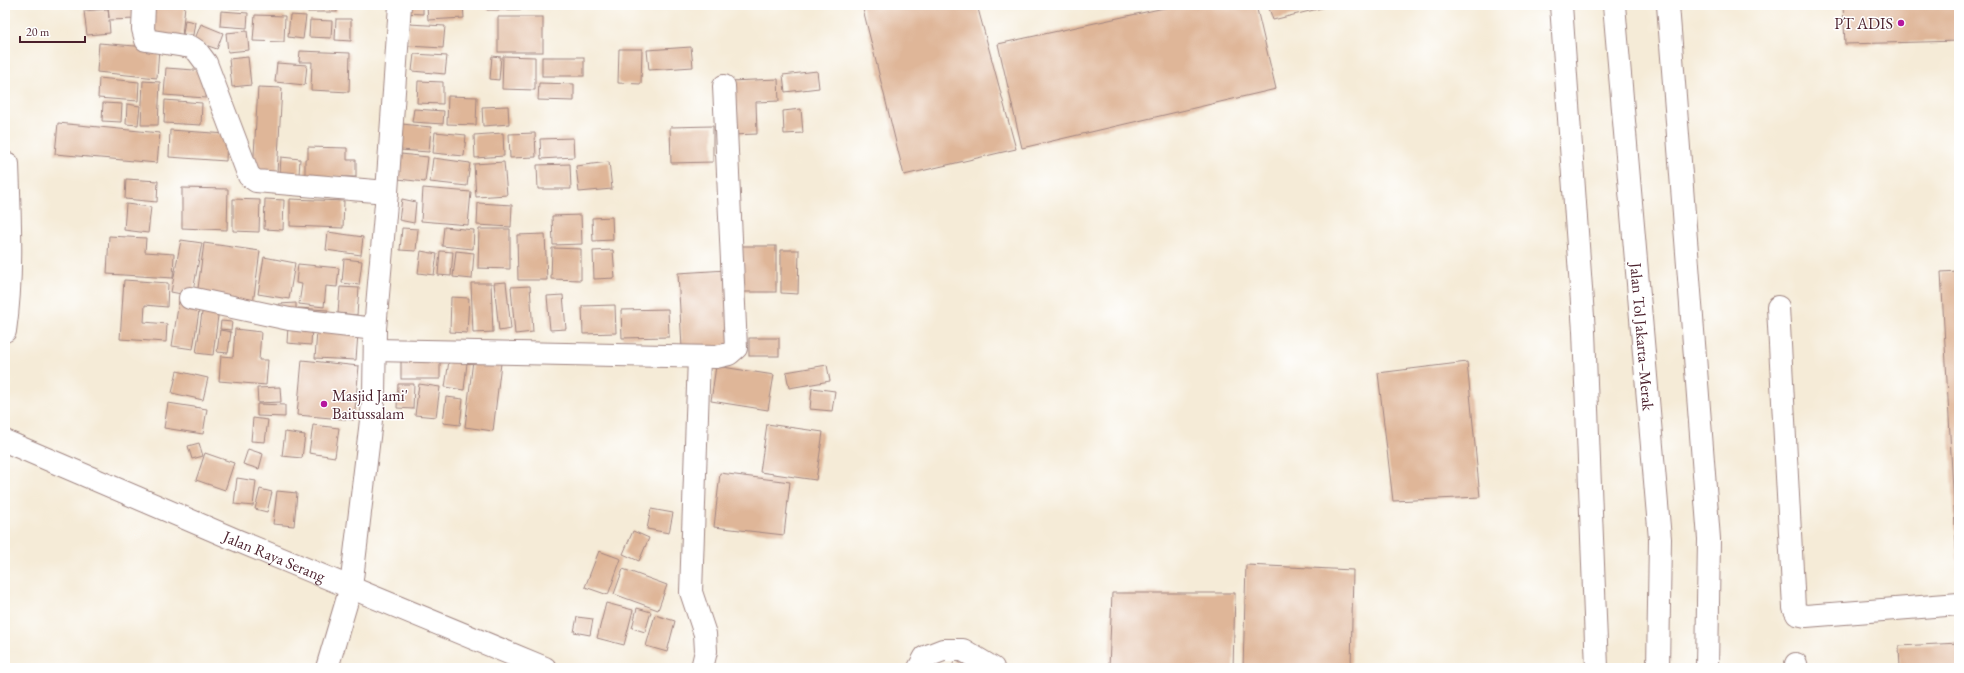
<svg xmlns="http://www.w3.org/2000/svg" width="1964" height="673" font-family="'EB Garamond',serif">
	<rect width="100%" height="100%" fill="#fff"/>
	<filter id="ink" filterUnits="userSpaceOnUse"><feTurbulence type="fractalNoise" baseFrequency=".025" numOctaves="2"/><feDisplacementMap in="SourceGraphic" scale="8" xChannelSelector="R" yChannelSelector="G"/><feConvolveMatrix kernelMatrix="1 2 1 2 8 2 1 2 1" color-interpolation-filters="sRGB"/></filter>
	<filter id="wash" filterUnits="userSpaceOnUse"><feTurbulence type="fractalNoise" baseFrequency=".012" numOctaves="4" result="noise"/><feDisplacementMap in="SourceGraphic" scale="16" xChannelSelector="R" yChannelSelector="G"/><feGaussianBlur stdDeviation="0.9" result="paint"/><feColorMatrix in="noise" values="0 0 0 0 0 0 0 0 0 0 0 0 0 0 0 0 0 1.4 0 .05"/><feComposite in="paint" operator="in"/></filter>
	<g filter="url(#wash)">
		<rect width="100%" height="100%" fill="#f5ebd7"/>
		<g id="blocks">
			<g fill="#dfb698">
				<path d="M85,5H108V7L85,8Z"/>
				<path d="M108,5H136V19L109,20L110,33L87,35L84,11L108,9L109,18Z"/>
				<path d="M152,5H185L182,37L149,33Z"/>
				<path d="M229,5H248V9L229,8Z"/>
				<path d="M273,5H303V8L273,7Z"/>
				<rect x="308" y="5" width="29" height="7"/>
				<path d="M404,5H423V14L403,13Z"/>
				<path d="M427,5H463L464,18L428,20Z"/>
				<path d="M487,5H542V9L487,10Z"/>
				<path d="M862,5H977L1016,149L904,175Z"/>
				<path d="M1178,5H1256L1276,89L1022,148L998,44Z"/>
				<path d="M1268,5H1330V6L1273,20Z"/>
				<path d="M1843,5H1959V41L1845,44Z"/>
				<path d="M221,11L248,13L247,28L220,26Z"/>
				<path d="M255,15L285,16L284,42L253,41Z"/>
				<path d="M290,15L306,16L303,39L288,37Z"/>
				<rect x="498" y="17" width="45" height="35"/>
				<path d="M336,19H351V41L335,40Z"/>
				<path d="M185,20L195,22L193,35L183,34Z"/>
				<path d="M310,20L332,21L331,38L309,37Z"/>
				<path d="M201,24L223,33L217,49L194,41Z"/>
				<path d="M409,24L445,26L443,48L408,46Z"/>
				<path d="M247,31L249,50L228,52L226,33Z"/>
				<path d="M99,43L159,48L157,78L97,72Z"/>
				<path d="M691,47L693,67L649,70L647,50Z"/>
				<path d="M619,49H642L641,84L618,83Z"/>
				<path d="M300,51L350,53L349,92L311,90L312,62H299Z"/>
				<path d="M414,54L447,56L445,74L412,71Z"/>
				<path d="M492,56L501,57L499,80L490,79Z"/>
				<path d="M503,56L535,57V90L502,89Z"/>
				<path d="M248,57L251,85L232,87L229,59Z"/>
				<rect x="542" y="57" width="42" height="19"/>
				<path d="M277,63L307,65L305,85L275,82Z"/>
				<path d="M166,68L208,71L206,98L164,95Z"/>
				<path d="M817,71L819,88L785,92L783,75Z"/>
				<path d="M99,78L139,82L138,101L98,98Z"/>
				<path d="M778,79L779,101L756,102L757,134L731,135L730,81Z"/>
				<path d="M143,81L160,82L158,125H141Z"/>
				<path d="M418,81L443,82V104L417,103Z"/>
				<path d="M539,83L574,84V101L538,100Z"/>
				<path d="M258,87L282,88L277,173L253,172Z"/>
				<path d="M448,96L477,97L476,125L447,124Z"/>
				<path d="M165,100L202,103L201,125L164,123Z"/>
				<path d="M103,103L122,104L121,122L102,121Z"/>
				<path d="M127,104L140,106L138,125L126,124Z"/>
				<path d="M508,106L509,124L483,126L482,107Z"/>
				<path d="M414,109L444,111L443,124L412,122Z"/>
				<path d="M801,109L803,133L784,134L783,111Z"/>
				<path d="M58,123L160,133L157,163L55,154Z"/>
				<path d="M402,124L431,127L429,152L400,150Z"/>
				<path d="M713,126V162L671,163L670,127Z"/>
				<path d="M170,130L227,134L226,161L169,157Z"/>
				<path d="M435,132L466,135L464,156L433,153Z"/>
				<path d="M503,133L504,156L475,158L474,135Z"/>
				<path d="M535,133L536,157L510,158L509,134Z"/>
				<path d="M573,138L574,157L541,159L540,139Z"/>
				<path d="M308,147L347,148V160H356V177L305,176V159H308Z"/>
				<path d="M401,154L428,157L425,182L398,179Z"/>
				<path d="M281,157L300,159L299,175L280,174Z"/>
				<path d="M433,158L470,163L467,186L430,182Z"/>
				<path d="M504,162L507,195L476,197L474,164Z"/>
				<path d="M609,162L612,189L579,192L576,166Z"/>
				<path d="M570,164L571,189H538L537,165Z"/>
				<path d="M126,179L158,181L157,202L125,199Z"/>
				<path d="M182,188L228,189L227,230L182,228Z"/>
				<path d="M423,188L471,192L468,225L421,221Z"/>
				<path d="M233,199L260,200L259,232L233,231Z"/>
				<path d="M265,199L284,200L283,230L264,229Z"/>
				<path d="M290,199L344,201L343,228L290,226Z"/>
				<path d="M402,199L416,202L414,223L399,220Z"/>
				<path d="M478,203L512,205L511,227L477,225Z"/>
				<path d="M126,204L151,207L148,233L124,230Z"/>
				<path d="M581,215L582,244L553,245L552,216Z"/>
				<path d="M612,217L613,240L593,241L592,218Z"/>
				<path d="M444,227L474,230L473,249L442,246Z"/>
				<path d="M402,228L418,229L416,251L400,250Z"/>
				<path d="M479,229H510V269L478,268Z"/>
				<path d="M328,232L363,237L361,255L326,250Z"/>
				<path d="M545,234L547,280H518L517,235Z"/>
				<path d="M109,236L146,238L145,252L174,254L173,278L107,274Z"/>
				<path d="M181,240L202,243L192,296L171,292Z"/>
				<path d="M204,243L260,251L253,304L197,296Z"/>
				<rect x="740" y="246" width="36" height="46"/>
				<path d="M552,248L581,249V280L551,279Z"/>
				<path d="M613,250L615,278L594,279L593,251Z"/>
				<path d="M781,250H799L798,294L781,293Z"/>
				<path d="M421,251L437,254L434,275L418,273Z"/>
				<path d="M440,251L453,252L451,276L438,275Z"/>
				<path d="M456,251L474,253L472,279L453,277Z"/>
				<path d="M264,257L295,263L289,299L258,294Z"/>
				<path d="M344,259L362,261L359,285L342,283Z"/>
				<path d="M298,264L339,268L337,287L326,286L324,307L299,304L302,284L296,283Z"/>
				<path d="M727,270L731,346L682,348L678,273Z"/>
				<path d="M1959,271V580H1958L1941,272Z"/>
				<path d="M124,280L168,283L167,307L145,305L144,322L167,324L166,342L120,339Z"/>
				<path d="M506,282L511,329L499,331L494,283Z"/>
				<path d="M471,283H491L493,332L473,333Z"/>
				<path d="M530,286L533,332L515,334L511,287Z"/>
				<path d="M340,287L359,288L357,315L338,313Z"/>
				<path d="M563,295L566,329L550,330L547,296Z"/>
				<path d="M451,297L469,298L467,333L450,332Z"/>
				<path d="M179,301L200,305L193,349L172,346Z"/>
				<path d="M296,303V311L280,313L279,304Z"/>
				<path d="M615,305L616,333L583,334L582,306Z"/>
				<path d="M203,306L219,308L213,355L196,353Z"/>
				<path d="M298,308L328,310L327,319L297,316Z"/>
				<path d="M668,309L669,337L622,338L621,310Z"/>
				<path d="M221,321L232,322L231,330L220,329Z"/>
				<path d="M288,326L312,327L311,345L287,343Z"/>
				<path d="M235,329L261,332L259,360H268L266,385L219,381L221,356L233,357Z"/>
				<path d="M220,330L231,332L228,353L217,352Z"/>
				<path d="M317,331L358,333L356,360L315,358Z"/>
				<rect x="749" y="338" width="30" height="18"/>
				<rect x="401" y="356" width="39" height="23"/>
				<path d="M302,360L359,366L354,420L297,415Z"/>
				<path d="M473,360L501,363L493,431L465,427Z"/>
				<path d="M449,361L467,363L464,390L445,387Z"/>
				<path d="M1467,362L1480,497L1393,501L1378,373Z"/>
				<path d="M827,365L830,381L789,388L786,372Z"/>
				<path d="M716,366L774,375L768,410L711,401Z"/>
				<path d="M177,371L208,378L203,400L172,393Z"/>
				<path d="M398,384H414L413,409L397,408Z"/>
				<path d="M419,384L440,387L436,417L415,415Z"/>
				<path d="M280,387L281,402L258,403L257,388Z"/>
				<path d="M812,388L835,391L832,411L810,409Z"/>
				<path d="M446,397L463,399L460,425L443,423Z"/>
				<path d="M168,403L207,409L203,434L164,428Z"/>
				<path d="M257,404L285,405V417L257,416Z"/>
				<path d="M253,418L268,420L265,442L251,441Z"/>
				<path d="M767,424L823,432L816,480L760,472Z"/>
				<path d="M313,425L339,428L335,457L309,453Z"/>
				<path d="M285,432L305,435L302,458L282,456Z"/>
				<path d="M199,443L203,456L192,459L188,446Z"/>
				<path d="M248,449L263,454L259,469L243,464Z"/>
				<path d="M205,453L234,463L225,490L196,480Z"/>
				<path d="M720,473L790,482L784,535L714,527Z"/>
				<path d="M237,478L256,481L253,506L234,504Z"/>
				<path d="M260,489L272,492L267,512L255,509Z"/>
				<path d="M277,491L297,493L294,526L273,524Z"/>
				<path d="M651,509L673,513L669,533L647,529Z"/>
				<path d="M633,531L649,538L639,561L623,554Z"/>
				<path d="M599,551L621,559L608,595L585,587Z"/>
				<path d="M1246,565L1353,570L1351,668H1243Z"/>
				<path d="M623,569L667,585L658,610L614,594Z"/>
				<path d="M1112,593H1235L1233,668H1109Z"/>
				<path d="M606,603L633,610L624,645L597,638Z"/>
				<path d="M637,608L651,612L645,632L632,628Z"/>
				<path d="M655,615L675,621L667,652L646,646Z"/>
				<path d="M577,617L593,619L590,635L574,632Z"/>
				<path d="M1959,643V668H1900L1899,646Z"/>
				<path d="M955,660L970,668H951Z"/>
			</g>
		</g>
	</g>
	<g filter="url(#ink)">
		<use href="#blocks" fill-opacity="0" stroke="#a08581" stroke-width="1"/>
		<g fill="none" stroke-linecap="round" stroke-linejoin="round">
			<g stroke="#a08581" stroke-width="24">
				<g id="minor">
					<path d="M144,5L143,29L146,40L191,47L197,51L206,63L249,176L256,181L387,192"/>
					<path d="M1561,5L1584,331L1597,668"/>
					<path d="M190,298L289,319L375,329"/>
					<path d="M1778,307L1794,608L1797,614L1806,616L1959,604"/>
					<path d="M5,331C13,276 10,220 8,164"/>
					<path d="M375,350L716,357L729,354L736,348L724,86"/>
					<path d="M699,357L691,592L705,634L706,651L702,668"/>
					<path d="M1796,664L1797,668"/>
					<path d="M327,668L351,587L370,429L374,394L375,329L387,192L400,5"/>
					<path d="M919,668L925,657L943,650H963L993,668"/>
				</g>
			</g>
			<g stroke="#a08581" stroke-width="24">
				<g id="highway">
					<path id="s1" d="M1614,5L1660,539L1658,668"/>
					<path d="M1668,5L1709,539L1707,668"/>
					<path id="s2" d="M5,441L236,540L545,668"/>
				</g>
			</g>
			<use href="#minor" stroke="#fff" stroke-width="22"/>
			<use href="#highway" stroke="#fff" stroke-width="22"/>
		</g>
	</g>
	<g fill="#b5179e" stroke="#fff" stroke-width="1.5">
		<circle cx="1901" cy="23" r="4"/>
		<circle cx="324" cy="404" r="4"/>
	</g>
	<g text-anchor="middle" stroke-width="3" stroke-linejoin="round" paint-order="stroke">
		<g font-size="16" fill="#4a1f2b" stroke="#fff" text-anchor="end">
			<text x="1893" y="29">PT ADIS</text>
			<text x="332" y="401" text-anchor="start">Masjid Jami'<tspan x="332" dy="18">Baitussalam</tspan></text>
		</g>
		<g font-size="16" fill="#4a1f2b" stroke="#fff">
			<text dy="6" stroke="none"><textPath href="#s1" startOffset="333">Jalan Tol Jakarta–Merak</textPath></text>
			<text dy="6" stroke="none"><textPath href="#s2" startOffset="293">Jalan Raya Serang</textPath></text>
		</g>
	</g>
	<rect width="1964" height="673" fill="none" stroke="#fff" stroke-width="20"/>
	<path d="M20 36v6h65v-6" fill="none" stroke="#4a1f2b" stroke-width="2"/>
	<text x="26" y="36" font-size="12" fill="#4a1f2b" stroke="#ffffff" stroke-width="3" paint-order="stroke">20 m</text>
</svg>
